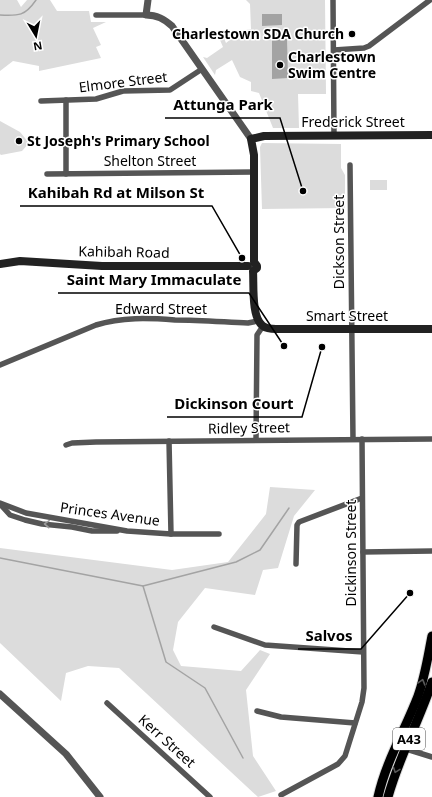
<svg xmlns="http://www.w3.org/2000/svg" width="432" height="797" font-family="'Noto Sans',sans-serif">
	<rect width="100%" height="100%" fill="#fff"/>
	<g fill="#dcdcdc">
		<path d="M0,0H17L21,7L27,0H50L57,11H89L91,22H106L93,28L101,45L96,47L101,58L39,71V66L13,61L0,71Z"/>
		<path d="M246,0H325L326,94H298L299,128H273L259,93L251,91V82L240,77L232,60L216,70L215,75L203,57L207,58L223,47L217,33L221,31L226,43L241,31L251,29L250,4Z"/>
		<path d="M0,121L20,132L29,143L22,151L1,155L0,154Z"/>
		<path d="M262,143L341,144V168L345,175V208L262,209L260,147Z"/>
		<rect x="370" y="180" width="17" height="10"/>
		<path d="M270,487L315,490L294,516L278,568L263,570L255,595L205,588L178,622L173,650L181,666L241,671L260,650L270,654L246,690L253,756L276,791L258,797L119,668L88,666L66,673L61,701L0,643V548L172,570L228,562L266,514Z"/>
	</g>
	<g fill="#a3a3a3">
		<path d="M262,14H282V25L262,26Z"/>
		<path d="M272,39H287L288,78L272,79Z"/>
	</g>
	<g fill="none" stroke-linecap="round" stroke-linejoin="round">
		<g stroke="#a3a3a3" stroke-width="1.5">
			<path d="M0,15C19,16 25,16 36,0"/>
			<path d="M0,558L143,586L236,562L260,550L289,508"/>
			<path d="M143,586L166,662L205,688L243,758"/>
		</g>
		<g stroke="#dbdbdb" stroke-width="11">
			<g id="trunk">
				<path d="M378,797C386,761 405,730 418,696C425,677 428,656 432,636"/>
				<path d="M388,797C399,757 419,721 432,682"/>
			</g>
		</g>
		<g stroke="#555" stroke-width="5.5">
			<path d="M333,0L334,135"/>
			<path d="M96,15H146"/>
			<path d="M334,50L364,48L369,46L430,0"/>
			<path d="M41,101L96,99L123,91L170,90L202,69"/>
			<path d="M350,165L353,439"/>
			<path d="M47,174L254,172"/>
			<path d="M66,174V100"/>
			<path d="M0,365L96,325C122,317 148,318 175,320C199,320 224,322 248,323L258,321"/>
			<path d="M256,440L257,335L263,326"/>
			<path d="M169,441L171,534"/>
			<path d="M66,445L72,443L96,442L432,439"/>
			<path d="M0,503L26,513L127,531L171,534H219"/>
			<path d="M0,504L10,515L25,520L42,524L72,527L92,531H117"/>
			<path d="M363,552L432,551"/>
			<path d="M296,564L297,525L299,522L362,498"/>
			<path d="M214,627L265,645L363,652"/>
			<path d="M107,703L210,797"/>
			<path d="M257,711L281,717L355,723"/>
			<path d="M403,748L432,757"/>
			<path d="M281,795L338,764L345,756L362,702L364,688L362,439"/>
		</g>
		<g stroke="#555" stroke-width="7">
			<path d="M148,0L146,15C157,15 164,19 172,26L251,139"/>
			<path d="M0,694L66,754L100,797"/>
		</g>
		<g stroke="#222" stroke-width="8">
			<path d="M432,135L264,136L251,139L254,155V262L257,266V268L253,271C254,284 251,318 263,326C267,329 272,329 276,329H432"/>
			<path d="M0,264L20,261L102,266H248"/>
		</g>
		<use href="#trunk" stroke="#000" stroke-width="9"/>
	</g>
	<defs><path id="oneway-chevron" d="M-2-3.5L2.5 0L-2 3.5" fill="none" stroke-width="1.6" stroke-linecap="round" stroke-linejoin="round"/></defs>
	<use stroke="#999" href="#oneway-chevron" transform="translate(47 524) rotate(-176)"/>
	<g stroke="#595959">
		<use href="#oneway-chevron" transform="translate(422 682) rotate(-74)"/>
		<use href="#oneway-chevron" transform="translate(396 770) rotate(110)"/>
	</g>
	<g fill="#000" stroke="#fff" stroke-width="1.5">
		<circle cx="352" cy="34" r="4"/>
		<circle cx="280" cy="65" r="4"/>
		<circle cx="19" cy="141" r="4"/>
	</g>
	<g text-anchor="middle" stroke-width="3" stroke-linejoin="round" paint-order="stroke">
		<rect fill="#fff" stroke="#4c4c4c" stroke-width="1" x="393" y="728" width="32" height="22" rx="3"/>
		<g font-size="13" font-weight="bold" fill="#000">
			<text x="409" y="744">A43</text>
		</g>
		<g font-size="14" font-weight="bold" fill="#000" stroke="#fff" text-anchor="start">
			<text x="344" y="39" text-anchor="end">Charlestown SDA Church</text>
			<text x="288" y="62">Charlestown<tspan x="288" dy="16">Swim Centre</tspan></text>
			<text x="27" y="146">St Joseph's Primary School</text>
		</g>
		<g font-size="14" fill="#000" stroke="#fff">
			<text transform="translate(123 82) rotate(-7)" y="5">Elmore Street</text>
			<text x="353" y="127">Frederick Street</text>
			<text x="150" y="166">Shelton Street</text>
			<text transform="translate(339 242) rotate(-90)" y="5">Dickson Street</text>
			<text transform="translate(124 252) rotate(1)" y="5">Kahibah Road</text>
			<text x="161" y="314">Edward Street</text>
			<text x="347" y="321">Smart Street</text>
			<text transform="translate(249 428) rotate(-1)" y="5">Ridley Street</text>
			<text transform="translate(110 514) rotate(8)" y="5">Princes Avenue</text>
			<text transform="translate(351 553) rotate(-90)" y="5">Dickinson Street</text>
			<text transform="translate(167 741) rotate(42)" y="5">Kerr Street</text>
		</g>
	</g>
	<path fill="none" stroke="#000" stroke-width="1.5" d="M303 191L280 118H165M242 258L212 206H20M284 346L249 293H58M322 347L302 417H167M410 593L361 649H298"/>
	<g fill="#000" stroke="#fff" stroke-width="1.5">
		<circle cx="303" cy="191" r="4"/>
		<circle cx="242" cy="258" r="4"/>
		<circle cx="284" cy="346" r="4"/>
		<circle cx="322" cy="347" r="4"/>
		<circle cx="410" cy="593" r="4"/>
	</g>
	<g font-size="15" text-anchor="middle" font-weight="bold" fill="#000" stroke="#fff" stroke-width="3" stroke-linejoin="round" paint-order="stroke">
		<text x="223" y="110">Attunga Park</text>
		<text x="116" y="198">Kahibah Rd at Milson St</text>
		<text x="154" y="285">Saint Mary Immaculate</text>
		<text x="234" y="409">Dickinson Court</text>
		<text x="329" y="641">Salvos</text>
	</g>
	<g transform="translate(36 36) rotate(170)" stroke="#ffffff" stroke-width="3" paint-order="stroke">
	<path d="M0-3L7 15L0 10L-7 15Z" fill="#000000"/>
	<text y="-6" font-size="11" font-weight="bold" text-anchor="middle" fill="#000000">N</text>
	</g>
</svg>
